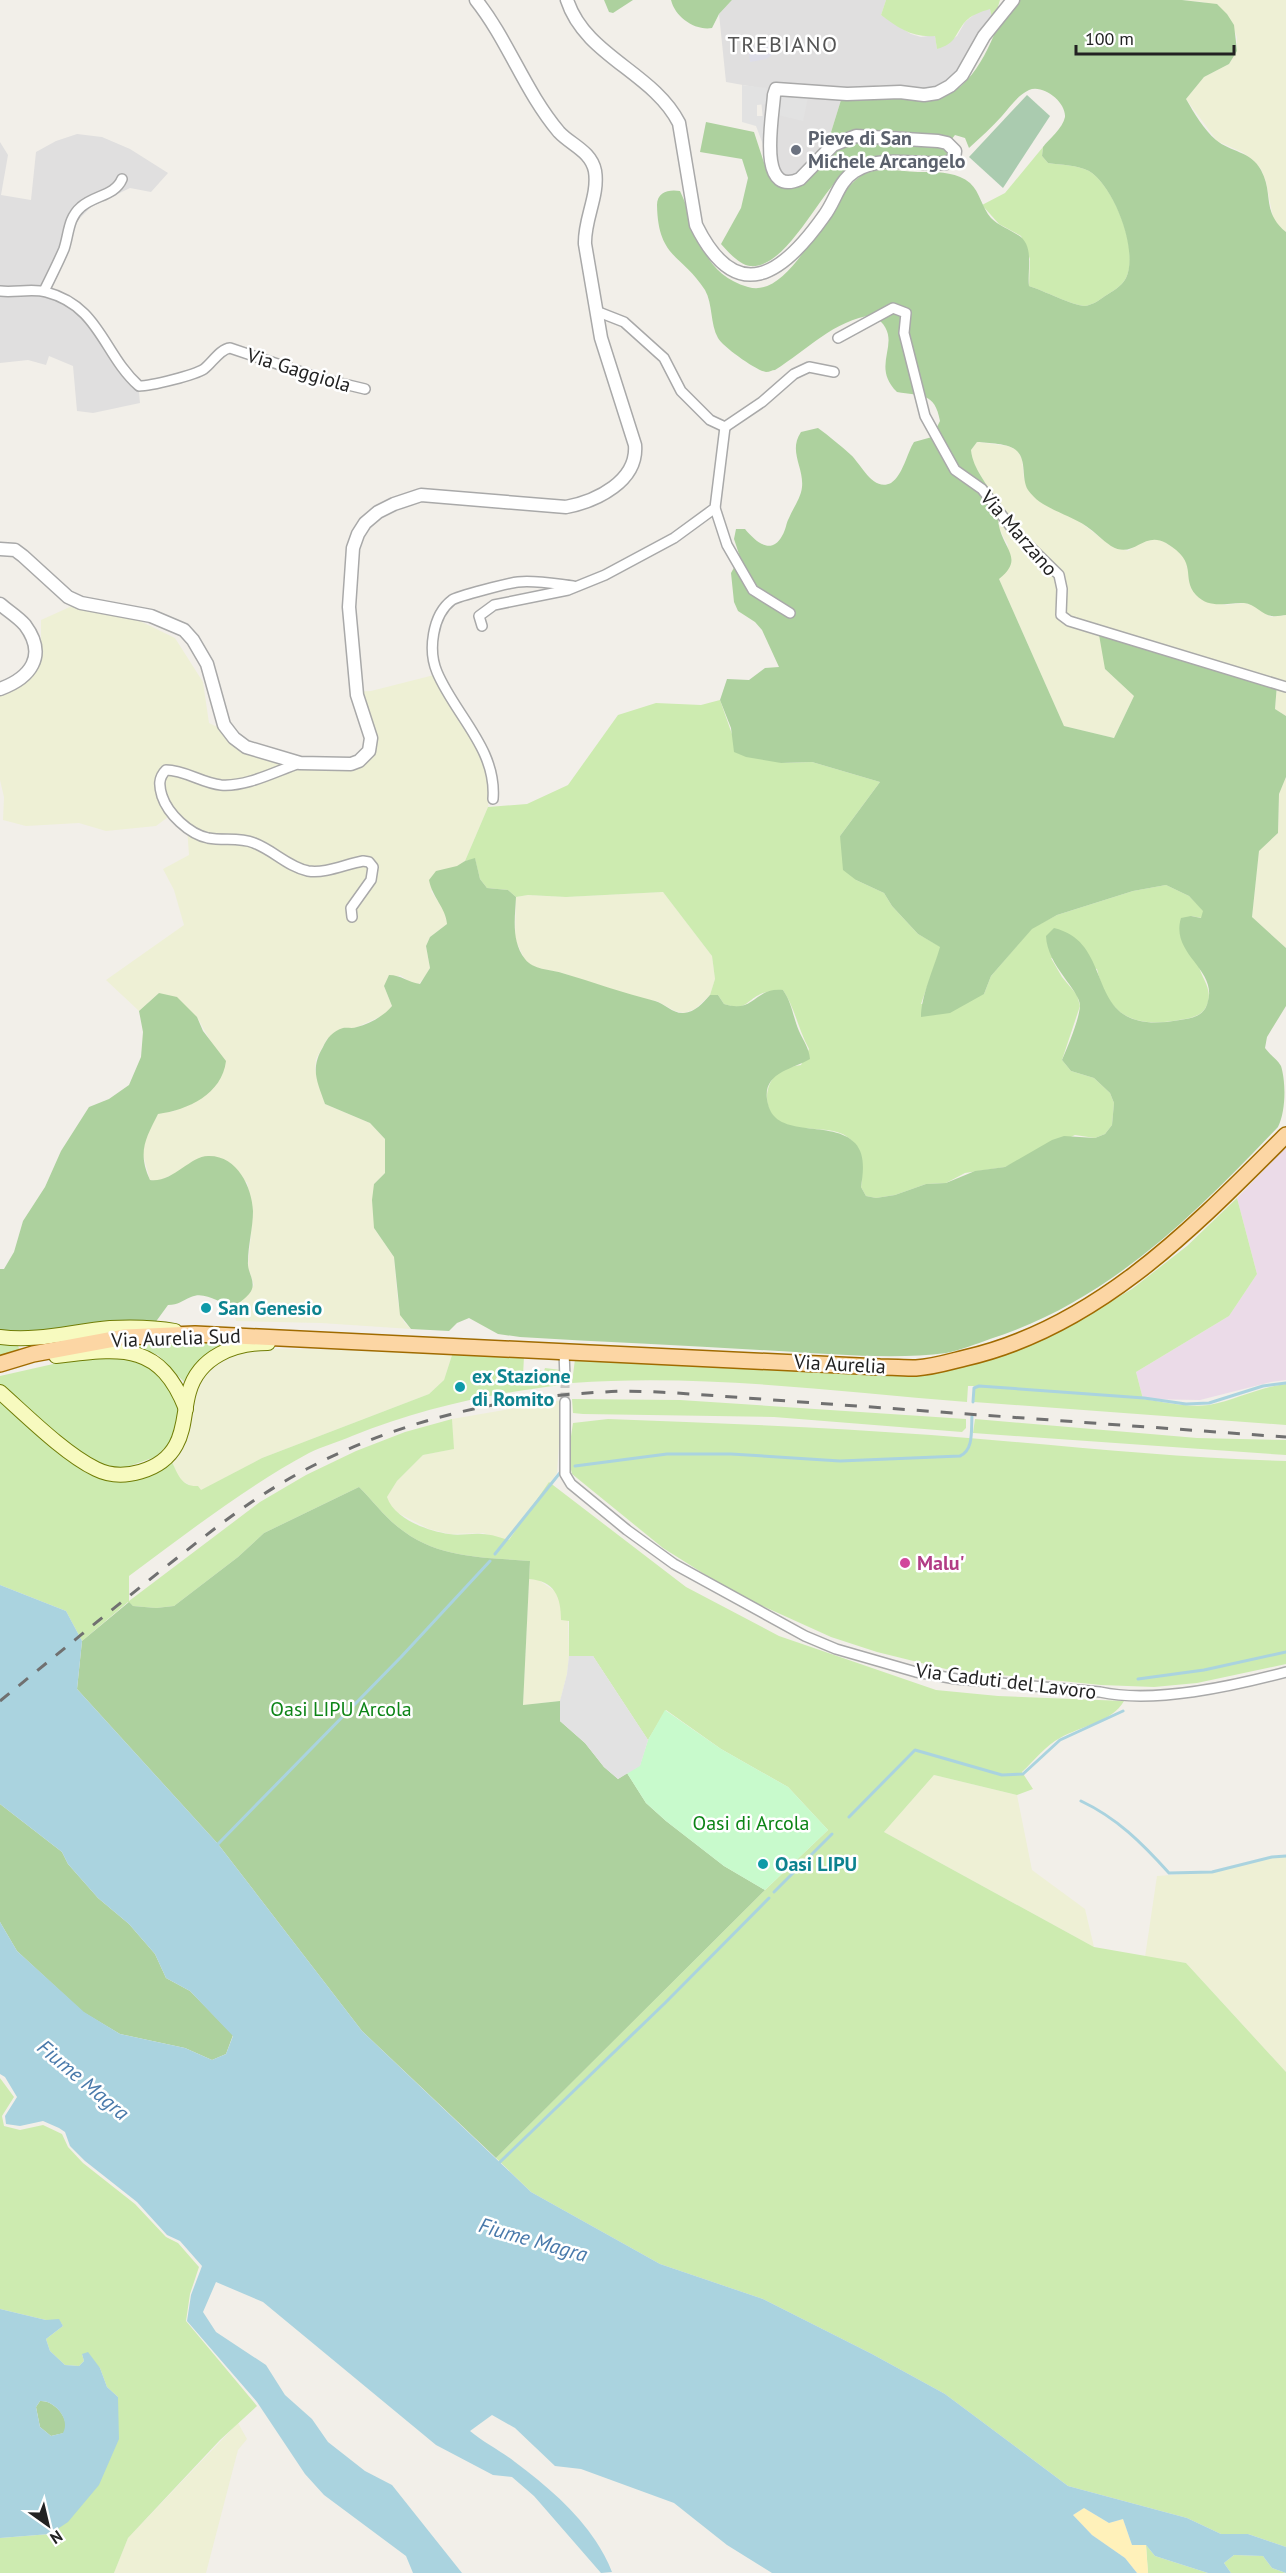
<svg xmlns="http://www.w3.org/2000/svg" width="1286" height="2573" font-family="'PT Sans',sans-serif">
	<rect width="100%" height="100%" fill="#f2efe9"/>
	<g fill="#e0dfdf">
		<path d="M732,0H886L881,15L911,34L921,37L935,35L937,49L957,36L965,22L976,13L990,8L993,23L955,77L942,88L923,89L879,85L847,94L841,100L828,142L808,172L780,179L764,131L760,88L726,82L719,14Z"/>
		<path d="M77,134L102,137L130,149L168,173L151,192L130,188L91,207L78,220L60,270L51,288L86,307L97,319L138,381L140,403L93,413L77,411L73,366L49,356L46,365L28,360L0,363V142L8,155L1,195L31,200L36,152L56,141Z"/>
	</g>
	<path fill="#ebdbe8" d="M1286,1147V1380L1271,1382L1200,1400L1143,1399L1136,1372L1229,1316L1257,1274L1237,1198Z"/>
	<g fill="#eef0d5">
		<path d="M1182,0H1286V232L1274,222L1266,182L1261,169L1253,160L1242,152L1217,141L1186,99L1204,77L1229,64L1237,51V37L1227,14L1204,2Z"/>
		<path d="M977,442L1008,446L1017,450L1022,459L1024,479L1110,545L1128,551L1145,540L1155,539L1163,541L1177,550L1184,557L1189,567L1192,586L1197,595L1225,605L1244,603L1253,605L1271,617L1286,615V716L1275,709L1277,684L1105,669L1134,696L1114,738L1064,726L999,579L1008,545L1000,530L995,501L972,460L971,450Z"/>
		<path d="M72,606L117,610L175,638L203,682L209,723L260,748L299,763L363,759L365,733L351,692L371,691L438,674L490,768L488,807L465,861L431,891L446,913L447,924L430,937L426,946L430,968L426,975L419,984L410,982L400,975L384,986L392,1006L386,1014L355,1028H344L327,1039L316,1059L315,1069L325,1104L370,1123L385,1139V1173L374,1184V1228L394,1257L398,1302L404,1322L411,1329L321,1323L236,1321L233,1308L254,1285L248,1267L253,1212L247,1182L171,1175L159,1181L150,1180L142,1151L146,1137L158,1113L175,1111L211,1042L197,1017L159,993L139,1011L106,980L184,925L174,890L163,869L189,855L187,827L172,814L156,826L106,831L79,823L26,826L3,820L4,797L0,780V694L32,677L41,651V620Z"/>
		<path d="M1286,777V948L1252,917L1259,851L1278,833L1279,794Z"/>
		<path d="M663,892L712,956L715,979L710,995L695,1009L684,1013L675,1011L657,1001L641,999L562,973L533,967L525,960L515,939L516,897L528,895L566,897Z"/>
		<path d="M244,1348L453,1352L444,1380L429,1394L262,1458L200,1491L179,1479L172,1462L184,1447L188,1434L194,1391L210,1364Z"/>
		<path d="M562,1400L557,1473L509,1541L483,1533L450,1534L429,1529L398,1513L389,1504L387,1497L397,1481L423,1455L453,1449L452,1419Z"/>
		<path d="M529,1579H537L556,1592L561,1601V1619L568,1620L569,1656L567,1674L560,1701L523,1705Z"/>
		<path d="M934,1775L1017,1795L1032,1870L1085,1909L1094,1947L884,1832Z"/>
		<path d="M1286,1856V2072L1186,1963L1145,1957L1157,1876L1212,1872L1272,1857Z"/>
		<path d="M238,2423L247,2439L238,2450L206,2573H114L128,2538Z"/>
	</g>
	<g fill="#cdebb0">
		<path d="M886,0H1000L993,23L990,9C980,12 971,15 964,23C953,38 956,43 937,49L935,36C913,38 898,28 881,15Z"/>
		<path d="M1043,147L1042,156L1048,163C1061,165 1077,165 1089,171C1114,186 1140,251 1126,278C1121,287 1113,291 1105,296C1100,300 1092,305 1085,306C1074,306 1042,290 1029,286L1030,259L1021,236L999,224L982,205L1005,193Z"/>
		<path d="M720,700L733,737L781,763L812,762L880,782L840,836L856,880L884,893L892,906L918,934L941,947L921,1004L984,994L991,976L1032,928L1057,915L1133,891L1166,885L1189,896L1204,911L1202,918L1191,916C1193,933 1194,951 1199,967C1202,978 1212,989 1208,1002C1204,1016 1192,1018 1179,1020C1135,1028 1108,1017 1097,969L1051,958L1062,977L1077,995L1080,1006L1062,1060L1071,1071L1094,1078L1110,1093L1114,1103L1112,1125L1105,1134L1095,1138L1075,1135L1005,1167L965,1173L946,1183L926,1184L895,1195L876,1198L866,1196L861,1187C863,1176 861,1167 859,1155C850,1117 803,1137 779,1121C762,1110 764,1083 779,1072C785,1068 793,1066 801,1065L809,1049C798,1029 795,1008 783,990C777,991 769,991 763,993C745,1000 748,1012 724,1004L718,995H710L715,979L712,956L663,892L566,897L528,895L516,897L508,890L487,888L480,879L475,859L465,861L488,807L527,804L568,785L618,715L656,703L701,705Z"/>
		<path d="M1237,1198L1257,1274L1229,1316L1136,1372L1143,1399C1164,1402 1188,1408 1209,1405C1235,1400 1259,1387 1286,1384V1425L974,1402L975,1389L979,1386H968L967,1402C836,1392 703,1373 572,1383L575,1359L864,1374H935L976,1362L1063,1328L1098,1309L1132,1289L1187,1246Z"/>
		<path d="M224,1340L225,1345L186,1384L158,1355L137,1347L139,1343Z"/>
		<path d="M17,1344L20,1350L0,1355V1345Z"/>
		<path d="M453,1352L524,1356L523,1376L534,1377V1370L544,1371L545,1368L561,1370L563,1385C490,1393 420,1409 352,1436C338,1442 323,1446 309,1453C246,1487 187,1533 129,1576V1601L260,1502L306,1475L356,1451L405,1432L452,1419L454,1449L423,1455L397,1481L387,1497C394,1519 428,1531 449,1534C460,1536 471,1533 482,1534C491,1534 501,1538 509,1540L549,1482L686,1587L779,1636L936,1690L998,1696L1124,1701C1112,1722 1081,1726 1060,1738C1046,1745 1034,1761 1022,1772L1033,1789L1017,1795L934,1775L884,1832L1094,1947L1186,1963L1286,2072V2547L1248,2534H1221L1187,2518L1068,2486L945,2394L872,2354L763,2299L660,2264L531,2192L496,2158L765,1890L828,1830L788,1787L721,1749L666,1710L648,1740L593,1656H569V1621L561,1620C561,1597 555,1581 529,1579L530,1561C482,1557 437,1559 398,1527C384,1516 372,1500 359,1487L264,1533L238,1557L174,1606L156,1608L133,1606L128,1602L82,1641L66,1611L0,1585V1402L83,1471C116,1487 142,1481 172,1462C178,1475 182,1487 198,1486L201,1490L262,1458L429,1394L444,1380Z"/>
		<path d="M93,1355L143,1360L166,1378L179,1406V1420L170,1443L155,1457L124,1468L96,1464L48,1428L0,1386V1376Z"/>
		<path d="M572,1399L680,1400L966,1419V1428L962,1432L774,1417L583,1414L573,1413Z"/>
		<path d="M608,1419C716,1423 824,1427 931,1435C1049,1444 1168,1458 1286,1461V1664L1197,1683L1154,1687L1101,1685L950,1670L877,1652L831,1637L736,1594L663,1548L572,1474L568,1456L573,1423Z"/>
		<path d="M975,1419L1197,1438L1286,1440V1455L973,1433Z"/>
		<path d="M0,2078L14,2097L2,2116L4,2126L20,2130L43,2125L62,2134L68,2147L83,2163L135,2204L166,2237L178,2243L199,2267L190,2294L186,2321L257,2406L220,2440L128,2538L114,2573H0V2538L50,2534L118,2397L107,2387L100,2368L82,2354L84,2361L79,2366L65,2365L50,2351L46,2339L63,2326L59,2320H46L0,2309Z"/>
		<path d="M1146,2545L1155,2556L1208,2573H1148Z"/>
		<path d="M1234,2555L1263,2556L1272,2568L1286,2573H1231L1224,2563Z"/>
	</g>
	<g fill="#add19e">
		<path d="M604,0H633L613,13L609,12Z"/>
		<path d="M671,0H732L719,14L712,28C695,31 675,17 671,0Z"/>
		<path d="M1008,0H1182L1217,4L1227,14L1234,25L1237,51L1229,64L1204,77L1186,99C1194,113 1204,130 1216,140C1230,152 1251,151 1261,170C1274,194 1261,211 1286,232V615C1282,615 1277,617 1272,616C1262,615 1255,604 1244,603C1228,602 1210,610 1196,595C1180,577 1200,563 1166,543C1143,530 1134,560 1111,546C1102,540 1095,532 1086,526C1067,513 1041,509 1028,490C1021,478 1027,461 1017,451C1009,443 988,443 977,442L971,450C973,470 988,483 995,501C999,511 997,521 1000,530C1006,551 1023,560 999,579L1064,726L1114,738L1134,696L1105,669L1098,629L1277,684L1275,709L1286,716V777L1279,794L1278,833L1259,851L1252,917L1286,948V1006L1267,1037L1265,1048C1270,1055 1277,1059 1281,1066C1286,1082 1286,1111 1278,1127C1194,1215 1109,1301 990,1339C976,1344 961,1350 946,1353C897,1360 829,1354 779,1351C692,1346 606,1342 520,1337L498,1334L469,1318L457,1323L449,1331L411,1329L400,1315L394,1257L374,1228L372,1200L374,1184L385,1173V1139L370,1123L325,1104C317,1081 310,1069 323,1047C327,1038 333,1031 343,1028C347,1027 352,1029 357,1027C369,1024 384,1016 392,1006L384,986L389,975C401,975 407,982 420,984L430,968L426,946L430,937L447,924C446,908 432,897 429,880L436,871L457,866L465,861L475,858L480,879L487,888L508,890L516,897C515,918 511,941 525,959C533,970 550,969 562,973C593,982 623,993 655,1001C665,1004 673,1014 684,1013C695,1012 703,1003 710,995H718L724,1004C755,1014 754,987 783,990C792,1003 793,1017 799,1031C804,1042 809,1048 810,1059C791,1070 760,1073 768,1104C776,1140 833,1119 855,1143C866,1155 863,1173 861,1187L866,1196L876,1198L895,1195L926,1184L946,1183L975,1171L1005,1167L1052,1140L1064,1136L1095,1138L1105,1134L1112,1125L1114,1103L1110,1093L1094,1078L1071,1071L1062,1060C1068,1046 1079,1020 1080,1006C1081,991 1047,966 1046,936L1054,928C1121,944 1077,1039 1180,1020C1193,1018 1205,1016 1208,1001C1217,969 1170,954 1181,918L1191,916L1201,918L1203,911L1189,896L1166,885L1133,891L1057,915L1032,929L991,976L984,994L950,1013L921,1017C921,996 934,968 940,947L918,934L892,906L884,893L856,880L843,870L840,836L880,782L812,762L781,763L746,757L734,752L731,728L720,700L727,679L749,680L765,668L779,667L762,630L755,622L738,611L734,602L731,573L740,557L734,539L736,529H745C755,541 771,556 782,536C786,530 786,523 789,518C793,508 801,498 802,487C804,467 788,451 801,432L818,428C829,436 841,446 851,455C861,464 873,492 891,483C903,475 907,453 914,442L932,437L940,421C935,392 921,396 897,392C867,362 909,340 873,315C834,320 807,350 775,370C772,370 770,372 766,372C757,371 723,347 718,338C710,324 713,304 705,290C682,254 658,259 657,205C657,192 669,189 680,191C698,228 699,273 748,287C794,301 830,191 864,174C881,166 900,172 918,172C935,172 956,171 970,183C980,192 982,208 991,218C999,226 1009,229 1018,235C1035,245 1027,270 1029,286C1042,290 1074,306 1085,306C1092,305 1100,300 1105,296C1113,291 1121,287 1126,278C1139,251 1114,186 1089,171C1077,165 1061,165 1048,163L1042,156L1043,147C1049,139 1063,128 1065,117C1066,102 1043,84 1029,90C1018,95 1010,107 1002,116C992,127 980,138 969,148L965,138L955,135L951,140C933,134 872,126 854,132C845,134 836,139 828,142L841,100L847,94C864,95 932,102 943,97C980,82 994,34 1008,0Z"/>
		<path d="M706,122L754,132L767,172L781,183C804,170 830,149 856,143C882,137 914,144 940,146L948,153L946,157H942C913,157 877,149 852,166C823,184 788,270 750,266C740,265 728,252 721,244L741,208L748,178L742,159L700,152Z"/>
		<path d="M159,993L177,997L197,1017L203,1031L226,1061C222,1094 188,1110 158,1114C146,1138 137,1152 150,1180C173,1183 190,1156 208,1156C237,1155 252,1187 253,1211C253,1228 248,1245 248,1262C247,1271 255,1280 252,1289C250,1296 239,1302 233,1308C220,1303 205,1291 191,1297C181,1301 179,1305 168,1305L152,1327L0,1337V1269H4L14,1252L23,1221L45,1187L61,1151L89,1107L109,1099L129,1085L141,1057L143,1032L139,1011Z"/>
		<path d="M359,1487C372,1500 384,1516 398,1527C437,1559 482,1557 530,1561L523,1705L560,1701V1721L585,1743L604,1767L618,1779L627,1773L646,1803L666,1821L724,1866L765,1890L496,2158L362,2031L218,1844L77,1689L82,1641L129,1602L133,1606L156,1608L174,1606L238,1557L264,1533Z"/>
		<path d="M0,1804L62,1852L68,1864L98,1898L129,1924L155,1954L166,1978L190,1991L233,2035L226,2054L212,2060L185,2048L120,2034L83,2012L17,1951L0,1922Z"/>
		<path d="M40,2401C55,2400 71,2420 64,2433L51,2436L40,2427L36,2407Z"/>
	</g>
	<path fill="#fff1ba" d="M1084,2508L1109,2523L1123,2519L1132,2545H1146L1148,2573H1137L1125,2558L1092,2535L1073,2515Z"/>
	<path fill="#aacbaf" d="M1027,95L1050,116L1003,188L969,157Z"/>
	<path fill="#c8facc" d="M665,1710L721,1749L788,1787L828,1830L765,1890L724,1866L666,1821L646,1803L627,1773L640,1765L648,1740Z"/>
	<g fill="#e2e2e2">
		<path d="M742,85L766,88L768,104L757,105V116H768L765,150L756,126L742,122Z"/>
		<path d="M780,92L808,97L803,121L778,115Z"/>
		<path d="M569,1656H593L648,1740L640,1766L618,1779L604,1767L585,1743L560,1721V1701L567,1674Z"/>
	</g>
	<path fill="#dddde8" d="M761,41L771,45L772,55L766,59L750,62L749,54L754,46L761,45Z"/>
	<g fill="#aad3df" fill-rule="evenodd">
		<path d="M0,1585L66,1611L82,1641L77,1689L218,1844L362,2031L531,2192L660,2264L763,2299L872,2354L945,2394L1068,2486L1187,2518L1221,2534H1248L1286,2547V2573L1272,2568L1263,2556L1234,2555L1224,2563L1231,2573H1208L1155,2556L1146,2545H1132L1123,2519L1109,2523L1084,2508L1073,2515L1092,2535L1125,2558L1137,2573H772L727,2545L674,2503L581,2469L555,2466L515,2428L492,2415L470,2431C483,2442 501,2451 515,2462C555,2492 594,2526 612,2572L601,2573L534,2496L512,2477L493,2475L436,2445L263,2302L216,2282L203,2312L216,2332L266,2365L285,2395L312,2419L328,2442L365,2471L392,2485L462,2573H413L406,2556L324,2495L305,2474L257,2402L187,2321L191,2295L202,2266L180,2241L167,2235L137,2202L85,2161L70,2146L65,2132L59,2128L43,2121L20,2126L6,2124L5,2116L17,2097L5,2077L0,2074V1922L17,1951L84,2012L120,2034L185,2048L212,2060L226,2054L233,2036L190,1991L166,1978L155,1954L129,1924L98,1898L68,1864L62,1852L0,1804Z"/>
		<path d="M0,2309L46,2320L59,2319L63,2326L46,2339L50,2351L65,2365L79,2366L84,2361L82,2354L88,2352L100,2368L107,2387L118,2397L119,2439L99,2485L68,2522L50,2534L0,2538ZM40,2401C55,2400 71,2420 63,2433L51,2436L40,2427L36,2407Z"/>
	</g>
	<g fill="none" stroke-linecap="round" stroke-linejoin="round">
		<g stroke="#aad3df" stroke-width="3">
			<path d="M973,1402L974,1388L979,1386L1144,1398L1186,1404L1209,1403L1263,1386L1286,1383"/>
			<path d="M575,1466L667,1454H731L840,1461L960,1456C974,1450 971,1430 972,1416"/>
			<path d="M495,1554L563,1469"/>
			<path d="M1138,1679L1204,1670L1286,1652"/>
			<path d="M1081,1801C1117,1818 1142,1843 1169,1873L1212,1872L1272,1857L1286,1856"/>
			<path d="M849,1817L915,1750L1002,1775L1023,1774L1060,1740L1123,1711"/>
			<path d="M218,1844L401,1657L490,1561"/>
			<path d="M774,1892L832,1834"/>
			<path d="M500,2162L665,2003L769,1898"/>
		</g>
		<path stroke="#c8c6c1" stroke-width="9" stroke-dasharray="9 4.5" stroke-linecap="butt" d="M565,1379V1402"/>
		<g stroke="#a9a9a9" stroke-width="12">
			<g id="minor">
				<path d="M0,291C15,293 32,288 46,292C100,306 103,354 139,386C151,386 195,375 204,369C212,363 220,349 230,348L319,378L365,389"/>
				<path d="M44,291C51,277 58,263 64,249C69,234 68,218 81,207C94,195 115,196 122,179"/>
				<path d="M596,311L624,322L664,358L681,391L710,420L725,427L762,402L794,374L809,367L834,372"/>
				<path d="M838,338L893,308L906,313L904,333L925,416L955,470L982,489L1014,531L1059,575L1062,589L1061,615L1069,621L1286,687"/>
				<path d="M715,508L727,545L753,590L790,613"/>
				<path d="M482,626L479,616L494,605L568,590L605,575L674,538L715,508L725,427"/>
				<path d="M300,763C276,771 247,787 221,785C202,783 185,770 166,770C158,778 159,786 162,796C168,814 189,834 208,838C224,841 239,837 254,843C273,850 288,867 308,871C325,874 346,864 363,861L369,862L373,867L371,880L351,908L352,917"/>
				<path d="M493,799C497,749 455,715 437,672C428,651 432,615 452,600C458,596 509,583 518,582C535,580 556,584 573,586"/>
				<path d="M564,1351L565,1379"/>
				<path d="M565,1402V1474L571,1484L627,1530L674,1564L805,1636L836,1649L916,1672L956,1679L1100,1692C1154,1704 1233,1686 1286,1672"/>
			</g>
		</g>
		<g stroke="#a9a9a9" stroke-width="15">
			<g id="tertiary">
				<path d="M567,0C585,56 653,72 679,123L696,225C737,308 783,274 824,216C836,200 838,182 855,171C883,154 916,166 946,163L954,159L955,151L947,143L938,141L856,136L833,145L800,179C756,199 773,115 774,95L776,89L847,94L900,92L924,95L937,93L950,86L962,75L984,36L1013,0"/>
				<path d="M0,549L15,550L23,556L68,597L81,603L151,616L184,630L193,640L207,664L224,725L234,738L246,747L300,763L351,764L359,761L369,751L371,738L357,695L349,607L353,548L358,534L365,523L378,512L394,504L421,495L566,507C597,501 638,481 635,445L601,338L585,244C584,219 599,196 595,171C591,151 571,145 559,132C525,92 508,40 476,0"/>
				<path d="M0,604C8,611 18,617 25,625C48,656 30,678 0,689"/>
			</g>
		</g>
		<g stroke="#707d05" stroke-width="16">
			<g id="secondary">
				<path d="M0,1337C38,1342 73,1331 110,1328C132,1327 153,1327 175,1331"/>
				<path d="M56,1356C119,1349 159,1340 186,1409"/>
				<path d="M0,1392C27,1416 65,1454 96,1469C122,1482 162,1471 176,1445C185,1429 184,1409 189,1392C199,1356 235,1343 268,1343"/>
			</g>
		</g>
		<g stroke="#a06b00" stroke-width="18">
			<path id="primary" d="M0,1364L33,1354L125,1337L195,1334L880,1367C892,1367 904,1368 916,1368C933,1367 949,1362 965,1358C1097,1328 1194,1227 1286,1135"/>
		</g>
		<use href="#minor" stroke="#fff" stroke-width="9"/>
		<use href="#tertiary" stroke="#fff" stroke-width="12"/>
		<use href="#secondary" stroke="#f7fabf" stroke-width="14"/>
		<use href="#primary" stroke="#fcd6a4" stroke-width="15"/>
		<path stroke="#707070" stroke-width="3" stroke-dasharray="12 12" stroke-linecap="butt" d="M0,1701C59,1653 117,1605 177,1558C210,1532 243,1506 280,1484C377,1426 492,1397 605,1392C629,1390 653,1392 677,1393L1286,1437"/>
	</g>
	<circle fill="#6b7280" stroke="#fff" stroke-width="2" cx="796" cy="150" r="6"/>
	<g fill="#0f9aa8" stroke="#fff" stroke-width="2">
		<circle cx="206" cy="1308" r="6"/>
		<circle cx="460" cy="1387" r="6"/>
		<circle cx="763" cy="1864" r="6"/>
	</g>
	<circle fill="#d1479c" stroke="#fff" stroke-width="2" cx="905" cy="1563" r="6"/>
	<g text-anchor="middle" stroke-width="5" stroke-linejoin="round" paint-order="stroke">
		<g font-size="20" font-weight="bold" fill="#5b616d" stroke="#fff" text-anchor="start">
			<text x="808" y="145">Pieve di San<tspan x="808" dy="23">Michele Arcangelo</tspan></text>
		</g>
		<g font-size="20" fill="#222" stroke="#fff">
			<text transform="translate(299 370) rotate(17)" y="7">Via Gaggiola</text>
			<text transform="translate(1019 533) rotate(49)" y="7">Via Marzano</text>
			<text transform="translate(176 1338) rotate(-2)" y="7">Via Aurelia Sud</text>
			<text transform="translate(840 1364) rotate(3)" y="7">Via Aurelia</text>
			<text transform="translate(1006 1681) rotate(7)" y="7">Via Caduti del Lavoro</text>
		</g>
		<g font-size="20" font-weight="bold" fill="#0d838f" stroke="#fff" text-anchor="start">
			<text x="218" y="1315">San Genesio</text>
			<text x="472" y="1383">ex Stazione<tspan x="472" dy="23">di Romito</tspan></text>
			<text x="775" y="1871">Oasi LIPU</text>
		</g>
		<g font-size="20" font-weight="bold" fill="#b23c85" stroke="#fff" text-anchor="start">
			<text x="917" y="1570">Malu'</text>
		</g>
		<g font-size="20" fill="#0c8416" stroke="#fff">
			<text x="341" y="1716">Oasi LIPU Arcola</text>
			<text x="751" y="1830">Oasi di Arcola</text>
		</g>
		<g font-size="21" font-style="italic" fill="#4a7aab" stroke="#fff">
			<text transform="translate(83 2080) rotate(40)" y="7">Fiume Magra</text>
			<text transform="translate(533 2240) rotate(16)" y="7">Fiume Magra</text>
		</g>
		<g font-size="22" letter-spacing="1.5" fill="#555" stroke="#fff">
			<text x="783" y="52">TREBIANO</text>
		</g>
	</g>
	<g transform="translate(48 2525) rotate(146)" stroke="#ffffff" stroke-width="4.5" paint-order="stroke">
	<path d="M0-4.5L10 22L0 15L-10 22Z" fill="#222222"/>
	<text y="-9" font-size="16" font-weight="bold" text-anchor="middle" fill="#222222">N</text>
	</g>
	<path d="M1076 45v9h158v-9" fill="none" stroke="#222222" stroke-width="3"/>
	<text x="1085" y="45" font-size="18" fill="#222222" stroke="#ffffff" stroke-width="4.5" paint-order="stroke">100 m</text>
</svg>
